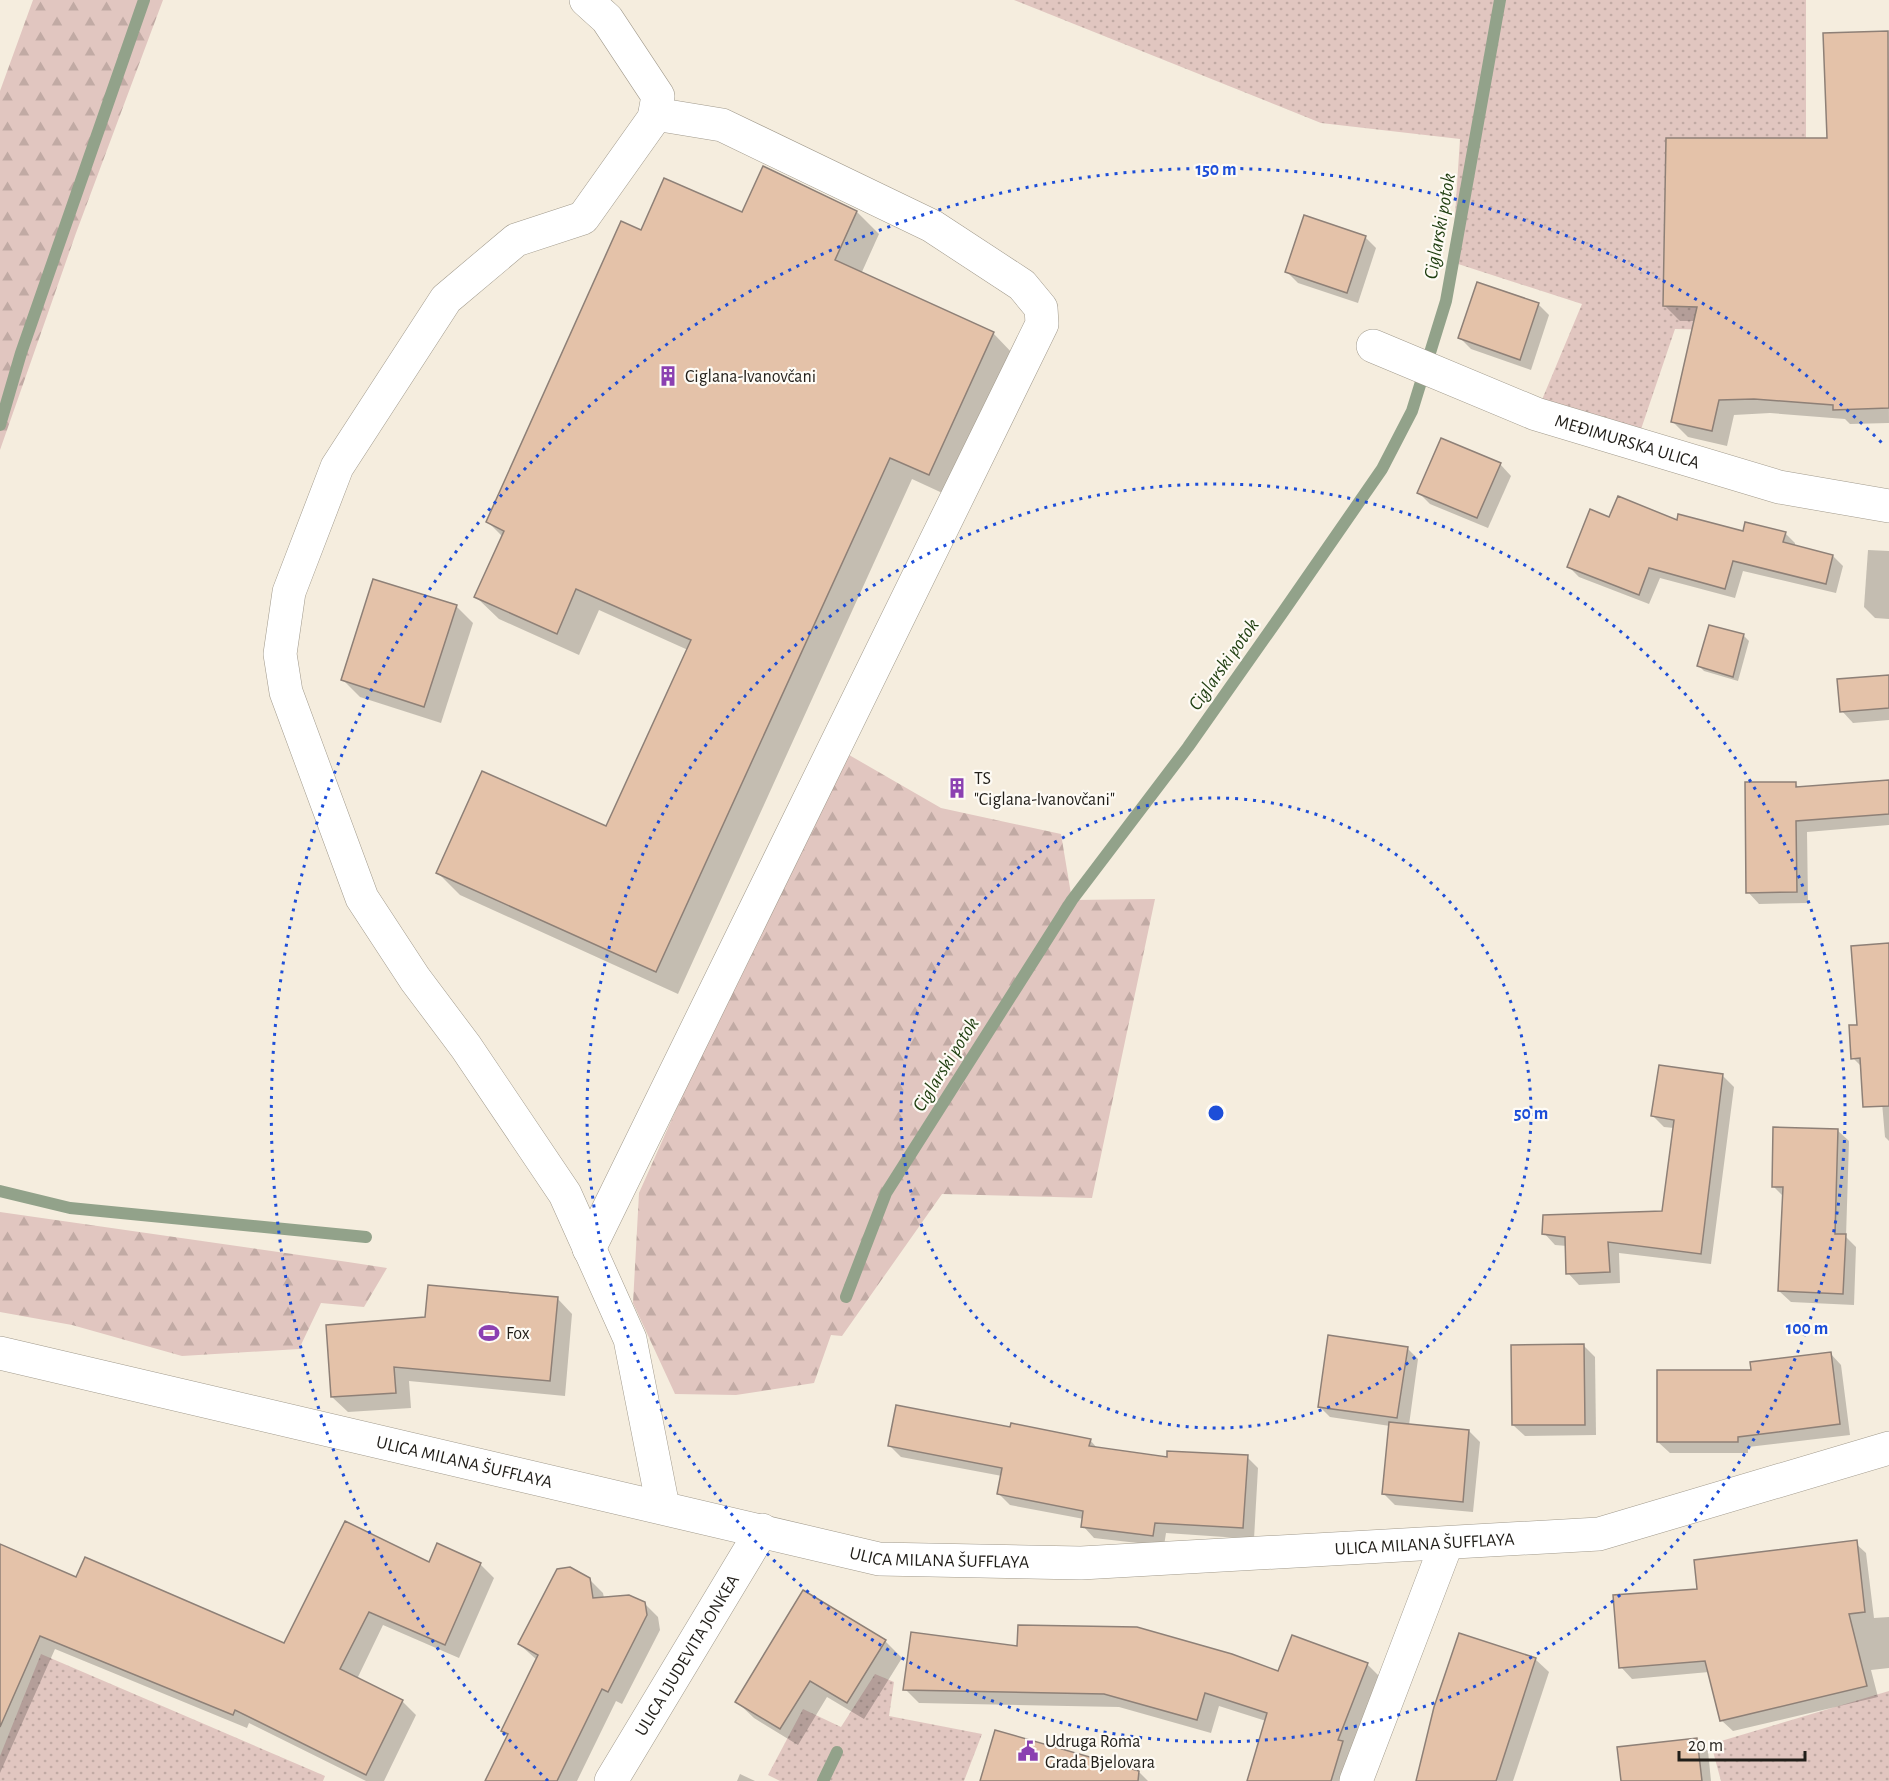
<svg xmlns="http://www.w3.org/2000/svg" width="1889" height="1781" font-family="'Alegreya Sans',sans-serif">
	<defs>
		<pattern id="green-dots" width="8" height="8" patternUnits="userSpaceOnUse" patternTransform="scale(1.5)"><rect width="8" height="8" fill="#e1c6c0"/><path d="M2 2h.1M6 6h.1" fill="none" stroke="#c1aaa4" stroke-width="1.8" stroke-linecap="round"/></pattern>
		<pattern id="forest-firs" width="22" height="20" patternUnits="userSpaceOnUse" patternTransform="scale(1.5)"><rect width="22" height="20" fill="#e1c6c0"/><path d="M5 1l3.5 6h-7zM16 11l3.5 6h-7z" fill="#c1aaa4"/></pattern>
	</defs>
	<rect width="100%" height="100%" fill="#f5edde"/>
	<g fill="url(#green-dots)">
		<path d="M1014,0H1806V242L1889,238V334L1675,329L1636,444L1536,414L1582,304L1452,262L1460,139L1321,123Z"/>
		<path d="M41,1654L325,1776L323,1781H0V1756Z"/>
		<path d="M875,1674L894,1682L889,1716L982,1734L964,1781H780L768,1775L803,1709L841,1727Z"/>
		<path d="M1889,1691V1781H1721L1711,1744Z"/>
	</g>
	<g fill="url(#forest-firs)">
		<path d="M33,0H163L76,233L0,450V91Z"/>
		<path d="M837,748L941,808L1061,834L1072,900L1155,899L1092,1198L942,1194L842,1336L831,1335L814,1383L736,1395L675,1394L633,1303L639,1193Z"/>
		<path d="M0,1212L348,1262L387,1268L364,1307L321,1303L299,1349L182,1356L72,1325L0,1312Z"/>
	</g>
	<g fill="#0003">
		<path d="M1887,32L1889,423L1850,424L1845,419L1770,413L1734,415L1727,446L1688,437L1673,422L1695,321H1680L1665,306L1828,140Z"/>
		<path d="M764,168L857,212L879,234L861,274L993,333L1015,356L951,497L912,479L678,994L460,895L438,873L606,828L688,650L599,610L579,655L499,619L476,597L503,537L488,522L642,232L742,214Z"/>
		<path d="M1365,237L1376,248L1358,303L1298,283L1287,272Z"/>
		<path d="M1538,304L1549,315L1531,370L1471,349L1460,338Z"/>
		<path d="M1500,464L1511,476L1488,528L1430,504L1419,493Z"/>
		<path d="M1610,519L1678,522L1744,533H1785L1795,543V546L1833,556L1843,566L1836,593L1743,571L1735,598L1660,578L1649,604L1579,577L1569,567Z"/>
		<path d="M1868,550L1889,551V619L1875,618L1864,607Z"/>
		<path d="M456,606L473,623L441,723L360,697L343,680Z"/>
		<path d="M1710,627L1744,636L1749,641L1738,681L1704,671L1699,666Z"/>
		<path d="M1889,676V720L1853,723L1842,711Z"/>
		<path d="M1889,782V825L1807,832L1808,903L1759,904L1748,892L1795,784L1800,788Z"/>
		<path d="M1889,944V1141L1885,1137L1879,1068L1864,1069L1853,1058Z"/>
		<path d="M1722,1075L1734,1087L1711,1264L1619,1253L1620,1283L1579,1285L1568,1273L1567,1246L1555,1245L1544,1233L1664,1212L1674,1128L1664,1127L1653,1116Z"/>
		<path d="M1837,1130L1849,1141L1846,1237L1856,1247L1854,1305L1791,1302L1779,1291L1784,1197L1773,1186Z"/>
		<path d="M557,1298L572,1314L565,1396L409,1381L411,1408L348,1412L332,1397L427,1319Z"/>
		<path d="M1583,1345L1595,1357L1596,1435L1525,1436L1513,1425Z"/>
		<path d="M1407,1348L1418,1359L1409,1425L1469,1431L1480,1442L1473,1512L1395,1505L1384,1494L1390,1426L1330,1417L1319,1406Z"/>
		<path d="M1830,1353L1841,1365L1850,1435L1748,1447V1453H1670L1658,1442L1753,1371Z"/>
		<path d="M1012,1428L1090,1440L1098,1449L1168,1459L1247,1457L1258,1468L1254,1539L1166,1533L1164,1546L1094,1538L1083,1526L1084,1519L1010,1505L999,1494L1002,1476L901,1457L890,1446Z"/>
		<path d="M1854,1542L1866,1553L1874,1618L1889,1617V1668L1871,1670L1878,1697L1733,1731L1721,1720L1709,1672L1632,1679L1621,1667L1699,1590Z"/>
		<path d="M0,1546L76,1579L285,1644L429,1564H480L494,1578L459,1658L383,1625L357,1679L402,1701L416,1715L384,1781H366L249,1723L247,1728L55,1649L0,1773Z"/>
		<path d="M589,1579L603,1593L604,1598L644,1603L658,1617L660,1630L622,1704L616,1701L577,1781H487L509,1737L502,1730L537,1660L519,1644Z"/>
		<path d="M804,1592L885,1641L902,1658L864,1719L827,1697L798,1745L754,1718L737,1702Z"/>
		<path d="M1018,1648L1279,1673L1367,1664L1381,1678L1349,1781H1249L1266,1721L1219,1706L1211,1733L1119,1707L919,1703L905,1689Z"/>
		<path d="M1535,1659L1549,1672L1513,1781H1417Z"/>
		<path d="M996,1732L1140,1773L1148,1781H982Z"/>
		<path d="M1697,1740L1708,1751L1711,1781H1622Z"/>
		<path d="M740,1774L755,1781H737Z"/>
	</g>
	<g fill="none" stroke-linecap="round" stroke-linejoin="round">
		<g stroke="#92a28a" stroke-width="12">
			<path d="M0,425L21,353L144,0"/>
			<path d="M0,1191L70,1208L366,1237"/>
			<path d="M846,1297L886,1193L1072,900L1188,747L1283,612L1382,469L1412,411L1446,301L1500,0"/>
			<path d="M823,1781L837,1752"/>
		</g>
	</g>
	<g fill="#e4c2a9" stroke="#8e8077" stroke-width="1.5">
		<path d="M1888,31L1889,408L1833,410V405L1754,399L1719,400L1712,431L1671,422L1697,307L1663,306L1666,138H1827L1823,33Z"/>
		<path d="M763,166L857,211L835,260L994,332L929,475L890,458L656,972L436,873L482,771L606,826L691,640L576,589L557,634L474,597L504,531L486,522L621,221L641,230L664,178L742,212Z"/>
		<path d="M1304,215L1366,236L1347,293L1285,272Z"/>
		<path d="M1477,282L1539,303L1520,360L1458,338Z"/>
		<path d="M1441,438L1501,463L1477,518L1417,493Z"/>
		<path d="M1618,496L1677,520L1678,514L1743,531L1745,522L1786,532L1783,542L1833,555L1826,584L1733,561L1725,589L1649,568L1639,595L1567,567L1590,509L1609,517Z"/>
		<path d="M373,579L457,605L424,707L341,680Z"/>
		<path d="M1709,625L1744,634L1733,677L1697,666Z"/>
		<path d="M1889,675V708L1840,712L1837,679Z"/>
		<path d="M1889,780V814L1796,821L1797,892L1746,893L1745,782H1796V787Z"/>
		<path d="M1889,943V1106L1863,1107L1860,1058L1851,1059L1849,1025H1857L1851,946Z"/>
		<path d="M1659,1065L1723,1074L1701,1254L1608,1242L1610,1272L1566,1274L1565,1237L1542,1234L1543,1215L1662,1211L1674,1120L1651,1116Z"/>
		<path d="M1773,1127L1838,1129L1835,1234H1846L1843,1294L1778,1291L1783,1187H1772Z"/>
		<path d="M428,1285L558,1297L550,1381L394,1367L396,1393L331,1397L326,1325L425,1317Z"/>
		<path d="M1328,1335L1408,1347L1397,1418L1318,1407Z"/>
		<path d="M1584,1344L1585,1425H1512L1511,1345Z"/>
		<path d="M1831,1352L1840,1424L1738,1437V1442H1657V1370H1751L1750,1362Z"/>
		<path d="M896,1405L1010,1427L1011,1423L1091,1439L1089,1446L1167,1457V1451L1248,1455L1243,1528L1155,1523L1153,1536L1081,1527L1083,1511L997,1494L1002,1468L888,1446Z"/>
		<path d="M1389,1422L1469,1430L1463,1502L1382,1494Z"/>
		<path d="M345,1521L429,1562L437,1543L481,1563L445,1645L369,1612L340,1669L403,1700L366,1775L235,1710L233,1715L40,1636L0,1727V1544L76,1577L85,1557L284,1643Z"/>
		<path d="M1857,1540L1865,1612L1849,1614L1867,1686L1720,1721L1705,1661L1619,1668L1613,1595L1697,1589L1694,1560Z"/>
		<path d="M570,1567L590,1578L593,1598L629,1595L645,1602L647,1615L608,1692L602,1689L557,1781H485L508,1734L501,1731L538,1655L518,1644L557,1569Z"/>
		<path d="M803,1590L886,1640L847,1703L810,1681L780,1729L735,1702Z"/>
		<path d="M1018,1625L1137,1627L1232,1654L1278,1671L1292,1635L1368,1663L1338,1740L1343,1741L1331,1781H1247L1267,1713L1205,1693L1197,1720L1104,1694L903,1690L911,1632L1017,1646Z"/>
		<path d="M1459,1633L1536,1658L1496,1781H1416L1434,1707Z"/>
		<path d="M995,1730L1139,1771L1138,1781H980Z"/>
		<path d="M1697,1738L1702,1781H1621L1617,1747Z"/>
	</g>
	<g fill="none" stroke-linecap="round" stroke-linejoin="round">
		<g stroke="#a19a8c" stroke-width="34">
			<g id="minor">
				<path d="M586,0L607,19L658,96L654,118L583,218L516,240L446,299L337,467L289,592L280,654L286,692L362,898L415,979L466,1047L565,1194L630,1339L663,1507"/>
				<path id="s1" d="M1373,346L1536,414L1779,487L1889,506"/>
				<path d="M589,1249L1042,324L1041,308L1022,285L932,226L722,125L655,114"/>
				<path id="s2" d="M0,1353L879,1559L1081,1563L1599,1534L1889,1448"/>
				<path id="s3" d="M611,1781L762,1530"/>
				<path d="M1356,1781L1446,1545"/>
			</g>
		</g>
		<use href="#minor" stroke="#fff" stroke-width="33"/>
	</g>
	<g fill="none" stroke="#1d4ed8" stroke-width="3" stroke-dasharray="3 6">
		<circle cx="1216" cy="1113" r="315"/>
		<circle cx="1216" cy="1113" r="629"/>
		<path d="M548 1781A944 944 0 1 1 1884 445"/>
	</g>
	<defs>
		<g id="building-bare" transform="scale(1.62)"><path d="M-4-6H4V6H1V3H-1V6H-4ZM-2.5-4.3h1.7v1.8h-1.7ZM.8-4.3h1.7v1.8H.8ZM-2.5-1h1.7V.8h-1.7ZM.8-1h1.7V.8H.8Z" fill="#8b40b1" stroke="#fefbf5" stroke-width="2.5" paint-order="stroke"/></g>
		<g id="stadium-bare" transform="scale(1.62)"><path d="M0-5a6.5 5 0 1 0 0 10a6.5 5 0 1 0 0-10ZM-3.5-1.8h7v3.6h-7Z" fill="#8b40b1" stroke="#fefbf5" stroke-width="2.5" paint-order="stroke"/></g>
		<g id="civic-bare" transform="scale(1.62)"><path d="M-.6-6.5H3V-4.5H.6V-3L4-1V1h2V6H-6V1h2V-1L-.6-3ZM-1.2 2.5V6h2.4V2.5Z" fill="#8b40b1" stroke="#fefbf5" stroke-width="2.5" paint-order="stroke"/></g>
	</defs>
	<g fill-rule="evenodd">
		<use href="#building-bare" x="668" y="376"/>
		<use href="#building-bare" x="957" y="788"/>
		<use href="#stadium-bare" x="489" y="1333"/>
		<use href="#civic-bare" x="1028" y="1751"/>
	</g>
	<g text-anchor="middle" stroke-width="4.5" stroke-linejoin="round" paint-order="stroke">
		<g font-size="18" fill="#211e19" stroke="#fefbf5" text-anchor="start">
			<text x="685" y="382">Ciglana-Ivanovčani</text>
			<text x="974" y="784">TS<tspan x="974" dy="21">"Ciglana-Ivanovčani"</tspan></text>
			<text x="506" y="1339">Fox</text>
			<text x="1045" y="1747">Udruga Roma<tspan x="1045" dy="21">Grada Bjelovara</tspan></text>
		</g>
		<g font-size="18" fill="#211e19" stroke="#fefbf5">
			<text dy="6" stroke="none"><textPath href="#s1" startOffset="272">MEĐIMURSKA ULICA</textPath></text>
			<text dy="6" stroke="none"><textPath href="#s2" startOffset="477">ULICA MILANA ŠUFFLAYA</textPath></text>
			<text dy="6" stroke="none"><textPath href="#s2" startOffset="1449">ULICA MILANA ŠUFFLAYA</textPath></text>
			<text dy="6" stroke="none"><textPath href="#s2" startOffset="963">ULICA MILANA ŠUFFLAYA</textPath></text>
			<text dy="6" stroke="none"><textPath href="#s3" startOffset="147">ULICA LJUDEVITA JONKEA</textPath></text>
		</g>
		<g font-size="20" font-style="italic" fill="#1e3d0f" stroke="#fefbf5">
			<text transform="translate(1439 226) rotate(-80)" y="7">Ciglarski potok</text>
			<text transform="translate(1223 664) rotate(-55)" y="7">Ciglarski potok</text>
			<text transform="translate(945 1064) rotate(-58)" y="7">Ciglarski potok</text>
		</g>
	</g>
	<circle cx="1216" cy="1113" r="9" fill="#1d4ed8" stroke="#fefbf5" stroke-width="3"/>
	<g font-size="18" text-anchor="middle" font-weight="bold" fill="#1d4ed8" stroke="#fefbf5" stroke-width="4.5" stroke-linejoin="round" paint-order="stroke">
		<text x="1216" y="175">150 m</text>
		<text x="1531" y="1119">50 m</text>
		<text x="1807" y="1334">100 m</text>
	</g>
	<path d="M1679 1751v9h126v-9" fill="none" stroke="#211e19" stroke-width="3"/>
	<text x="1688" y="1751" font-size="18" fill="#211e19" stroke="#fefbf5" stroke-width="4.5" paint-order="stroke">20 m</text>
</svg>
